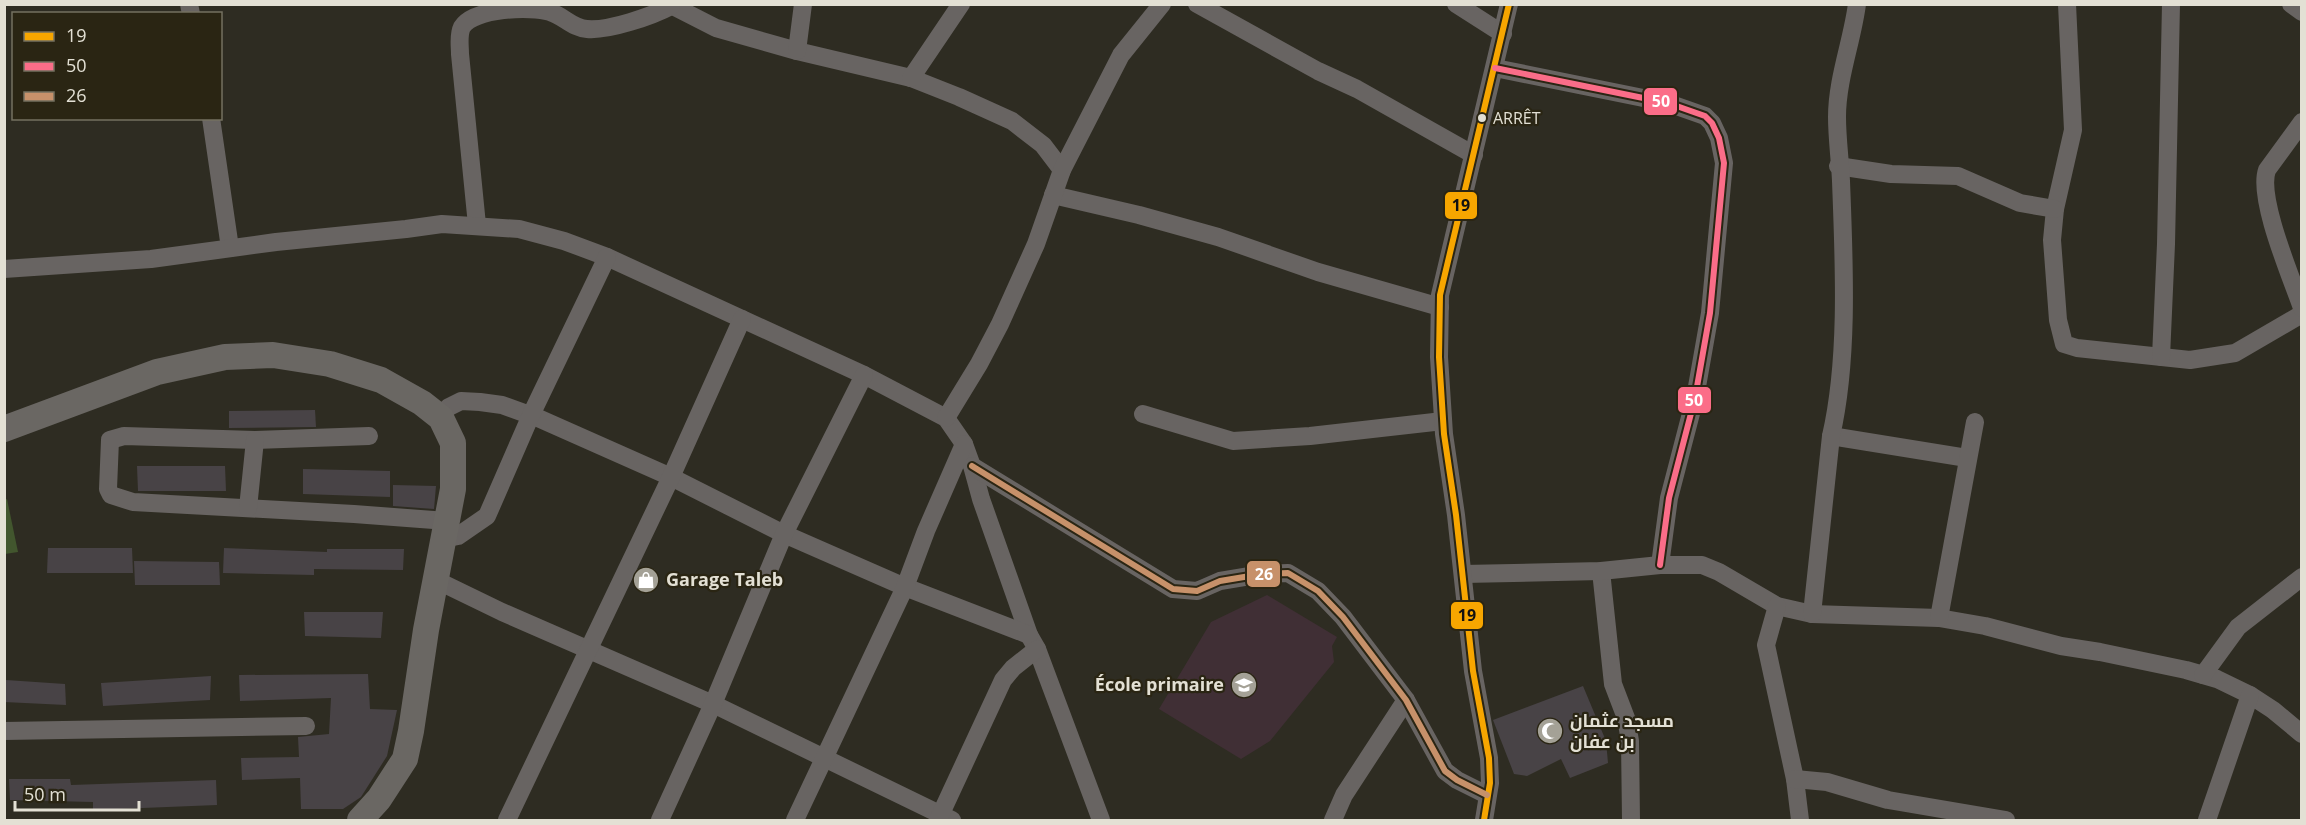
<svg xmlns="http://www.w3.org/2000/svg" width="2306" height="825" font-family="'Open Sans',Cairo,sans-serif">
	<rect width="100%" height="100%" fill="#2e2c22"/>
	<path fill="#402f35" d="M1267,595L1337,637L1332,646L1334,662L1270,741L1241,759L1159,709L1211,622Z"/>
	<path fill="#42562e" d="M7,499L18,552L5,554V500Z"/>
	<g fill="#484346">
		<path d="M315,410L316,427L229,428V411Z"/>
		<path d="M137,466H225L226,491H138Z"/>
		<path d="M303,469L390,471V497L303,494Z"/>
		<path d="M393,485L436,486L434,509L393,506Z"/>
		<path d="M48,548H132L133,573H47Z"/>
		<path d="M224,548L327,552V549H404L403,570L314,569V575L223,573Z"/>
		<path d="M134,561L219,562L220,585H135Z"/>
		<path d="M304,612H383L381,638L305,636Z"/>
		<path d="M368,674L370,709L397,710L387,756L361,797L343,809H301L300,778L242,780L241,758L299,757L298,737L329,734L331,698L240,701L239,675Z"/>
		<path d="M211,676L210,700L103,706L101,683Z"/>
		<path d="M6,680L65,684L66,705L4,702Z"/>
		<path d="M1583,686L1606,741L1608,763L1570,778L1561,759L1527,776L1514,774L1493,720Z"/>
		<path d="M9,779H70L71,785L216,780L217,805L93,810V802L10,800Z"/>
	</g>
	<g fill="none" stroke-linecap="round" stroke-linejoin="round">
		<g stroke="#686462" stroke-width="18">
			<path d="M189,4L191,14"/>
			<path d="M669,4L716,28L797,51L911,78L959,97L1012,121L1043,145L1062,170"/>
			<path d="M1197,4L1318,71L1357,89L1474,155"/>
			<path d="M1456,4L1503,34"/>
			<path d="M2067,4L2073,130L2055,209L2052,240L2058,320L2064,344L2077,348L2190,360L2235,353L2302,314"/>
			<path d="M2291,4L2302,12"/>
			<path d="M797,51L803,4"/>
			<path d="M1495,68L1668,103L1705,116L1712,123L1719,138L1724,163L1710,313L1695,398L1669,498L1660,565"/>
			<path d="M911,78L961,4"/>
			<path d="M211,118L230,248"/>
			<path d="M2302,122L2267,170C2257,198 2292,279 2302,308"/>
			<path d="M1838,166L1891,174L1958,176L2020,203L2055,209"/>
			<path d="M1053,195L1139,215L1218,237L1318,272L1440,307"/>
			<path d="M477,225L460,54C460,45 458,35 462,27C474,8 531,6 550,12C564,16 572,28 587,29C609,31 652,16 671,6"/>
			<path d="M4,269L151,259L276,242L406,229L442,224L519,229L564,241L607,257L864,375L946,418L964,444L972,466L981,499L1029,635L1037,649L1101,820"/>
			<path d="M2161,357L2166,244L2171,4"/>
			<path d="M1143,414L1233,441L1310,436L1443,421"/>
			<path d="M439,416L449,407L461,401L480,402L502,405L538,418L671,477L784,534L905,587L1029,635"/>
			<path d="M946,418L979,364L1000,324L1036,244L1062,170L1121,55L1162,4"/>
			<path d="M369,436L255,440L124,436L110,440L108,489L111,495L133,502L354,514L447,521"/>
			<path d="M1831,436L1967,458"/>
			<path d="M972,466L1173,589L1197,591L1220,581L1262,574L1288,573L1318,591L1343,617L1406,700L1445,771L1457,780L1487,795"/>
			<path d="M248,508L255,440"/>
			<path d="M443,539L458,536L487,516L531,415L607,257"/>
			<path d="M1601,571L1613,684L1626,718L1630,741L1631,820"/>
			<path d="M1463,574L1601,571L1660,565H1702L1719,572L1777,606L1812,614L1939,618L1985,626L2061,646L2100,652L2186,670L2217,679L2250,695L2273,710L2302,734"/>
			<path d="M436,580L502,612L713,704L952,820"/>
			<path d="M1777,606L1766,645L1795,779L1800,820"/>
			<path d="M1812,614L1831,436C1849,358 1844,261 1841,181C1840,159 1837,138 1837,117C1837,79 1852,42 1857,4"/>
			<path d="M1939,618L1975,422"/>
			<path d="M2203,675L2238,627L2302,577"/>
			<path d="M4,731L306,726"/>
			<path d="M1795,779L1827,782L1888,800L2006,820"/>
			<path d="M507,820L671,477L742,319"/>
			<path d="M660,820L713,704L784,534L864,375"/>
			<path d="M795,820L905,587L926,531L964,444"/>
			<path d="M938,820L1003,680L1013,668L1037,649"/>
			<path d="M1333,820L1344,795L1406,700"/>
			<path d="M1484,820L1490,783L1489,758L1473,671L1456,515L1444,434L1439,357L1440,295L1509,4"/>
			<path d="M2207,820L2250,695"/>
		</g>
		<path stroke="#6a6763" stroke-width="26" d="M4,429L157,372L225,357L273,355L330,364L381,380L422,403L441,418L453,443V489L426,630L411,731L405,759L379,799L360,820"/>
		<g stroke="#2a2513" stroke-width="10">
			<path id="bus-1" d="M1484,820L1490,783L1489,758L1473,671L1456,515L1444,434L1439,357L1440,295L1509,4"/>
		</g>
		<g stroke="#2a2513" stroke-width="10">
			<path id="bus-2" d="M1495,68L1668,103L1705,116L1712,123L1719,138L1724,163L1710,313L1695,398L1669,498L1660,565"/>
		</g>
		<g stroke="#2a2513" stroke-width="10">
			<path id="bus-3" d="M972,466L1173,589L1197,591L1220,581L1262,574L1288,573L1318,591L1343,617L1406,700L1445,771L1457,780L1487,795"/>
		</g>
		<use href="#bus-1" stroke="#f7a600" stroke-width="6"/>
		<use href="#bus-2" stroke="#fb6d88" stroke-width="6"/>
		<use href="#bus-3" stroke="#c7916a" stroke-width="6"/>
	</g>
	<defs>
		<g id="shop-disc" transform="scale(1.35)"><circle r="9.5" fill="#a4a196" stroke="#2a2513"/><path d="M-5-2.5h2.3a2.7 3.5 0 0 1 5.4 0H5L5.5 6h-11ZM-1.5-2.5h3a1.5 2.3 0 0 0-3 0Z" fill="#fff"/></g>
		<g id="school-disc" transform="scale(1.35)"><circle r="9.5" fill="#a4a196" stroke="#2a2513"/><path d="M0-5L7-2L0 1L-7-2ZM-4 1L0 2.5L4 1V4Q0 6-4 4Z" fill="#fff"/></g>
		<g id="mosque-disc" transform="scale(1.35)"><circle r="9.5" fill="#a4a196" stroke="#2a2513"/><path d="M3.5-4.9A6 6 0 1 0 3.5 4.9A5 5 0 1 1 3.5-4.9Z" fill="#fff"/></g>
	</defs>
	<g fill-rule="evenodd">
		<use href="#shop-disc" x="646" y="580"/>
		<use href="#school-disc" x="1244" y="685"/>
		<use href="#mosque-disc" x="1550" y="731"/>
	</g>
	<circle fill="#e3e0d4" stroke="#2a2513" stroke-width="2" cx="1482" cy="118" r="5"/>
	<g text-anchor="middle" stroke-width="4.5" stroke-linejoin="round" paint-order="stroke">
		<g font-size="16" fill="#e3e0d4" stroke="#2a2513" text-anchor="start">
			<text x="1493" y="124">ARRÊT</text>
		</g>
		<g font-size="18" font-weight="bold" fill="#e3e0d4" stroke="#2a2513" text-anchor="start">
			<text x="666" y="586">Garage Taleb</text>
			<text x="1224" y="691" text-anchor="end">École primaire</text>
			<text x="1570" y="727">مسجد عثمان<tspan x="1570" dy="21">بن عفان</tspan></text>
		</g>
	</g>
	<g stroke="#2a2513" stroke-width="2">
		<rect x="1643" y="87" width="35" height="29" rx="6" fill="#fb6d88"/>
		<rect x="1444" y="191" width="34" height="29" rx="6" fill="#f7a600"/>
		<rect x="1677" y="386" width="35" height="28" rx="6" fill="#fb6d88"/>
		<rect x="1246" y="560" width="35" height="28" rx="6" fill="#c7916a"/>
		<rect x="1450" y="601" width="34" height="29" rx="6" fill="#f7a600"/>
	</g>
	<g font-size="16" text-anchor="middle" font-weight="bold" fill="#fff">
		<text x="1661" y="107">50</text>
		<text x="1694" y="406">50</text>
		<text x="1264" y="580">26</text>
	</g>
	<g font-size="16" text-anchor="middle" font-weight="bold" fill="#111">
		<text x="1461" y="211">19</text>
		<text x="1467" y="621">19</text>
	</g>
	<rect width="2306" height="825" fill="none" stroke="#e3e0d4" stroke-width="12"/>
	<rect x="12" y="12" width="210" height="108" fill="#2a2513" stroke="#747060" stroke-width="1.5"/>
	<rect x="24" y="32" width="30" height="9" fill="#f7a600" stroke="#747060" stroke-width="1.5"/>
	<text x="66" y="42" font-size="18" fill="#e3e0d4">19</text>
	<rect x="24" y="62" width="30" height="9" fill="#fb6d88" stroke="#747060" stroke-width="1.5"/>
	<text x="66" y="72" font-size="18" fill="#e3e0d4">50</text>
	<rect x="24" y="92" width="30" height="9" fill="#c7916a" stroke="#747060" stroke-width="1.5"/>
	<text x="66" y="102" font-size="18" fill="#e3e0d4">26</text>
	<path d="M15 801v9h124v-9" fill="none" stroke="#e3e0d4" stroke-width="3"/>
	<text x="24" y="801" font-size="18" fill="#e3e0d4" stroke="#2a2513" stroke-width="4.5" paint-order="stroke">50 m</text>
</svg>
